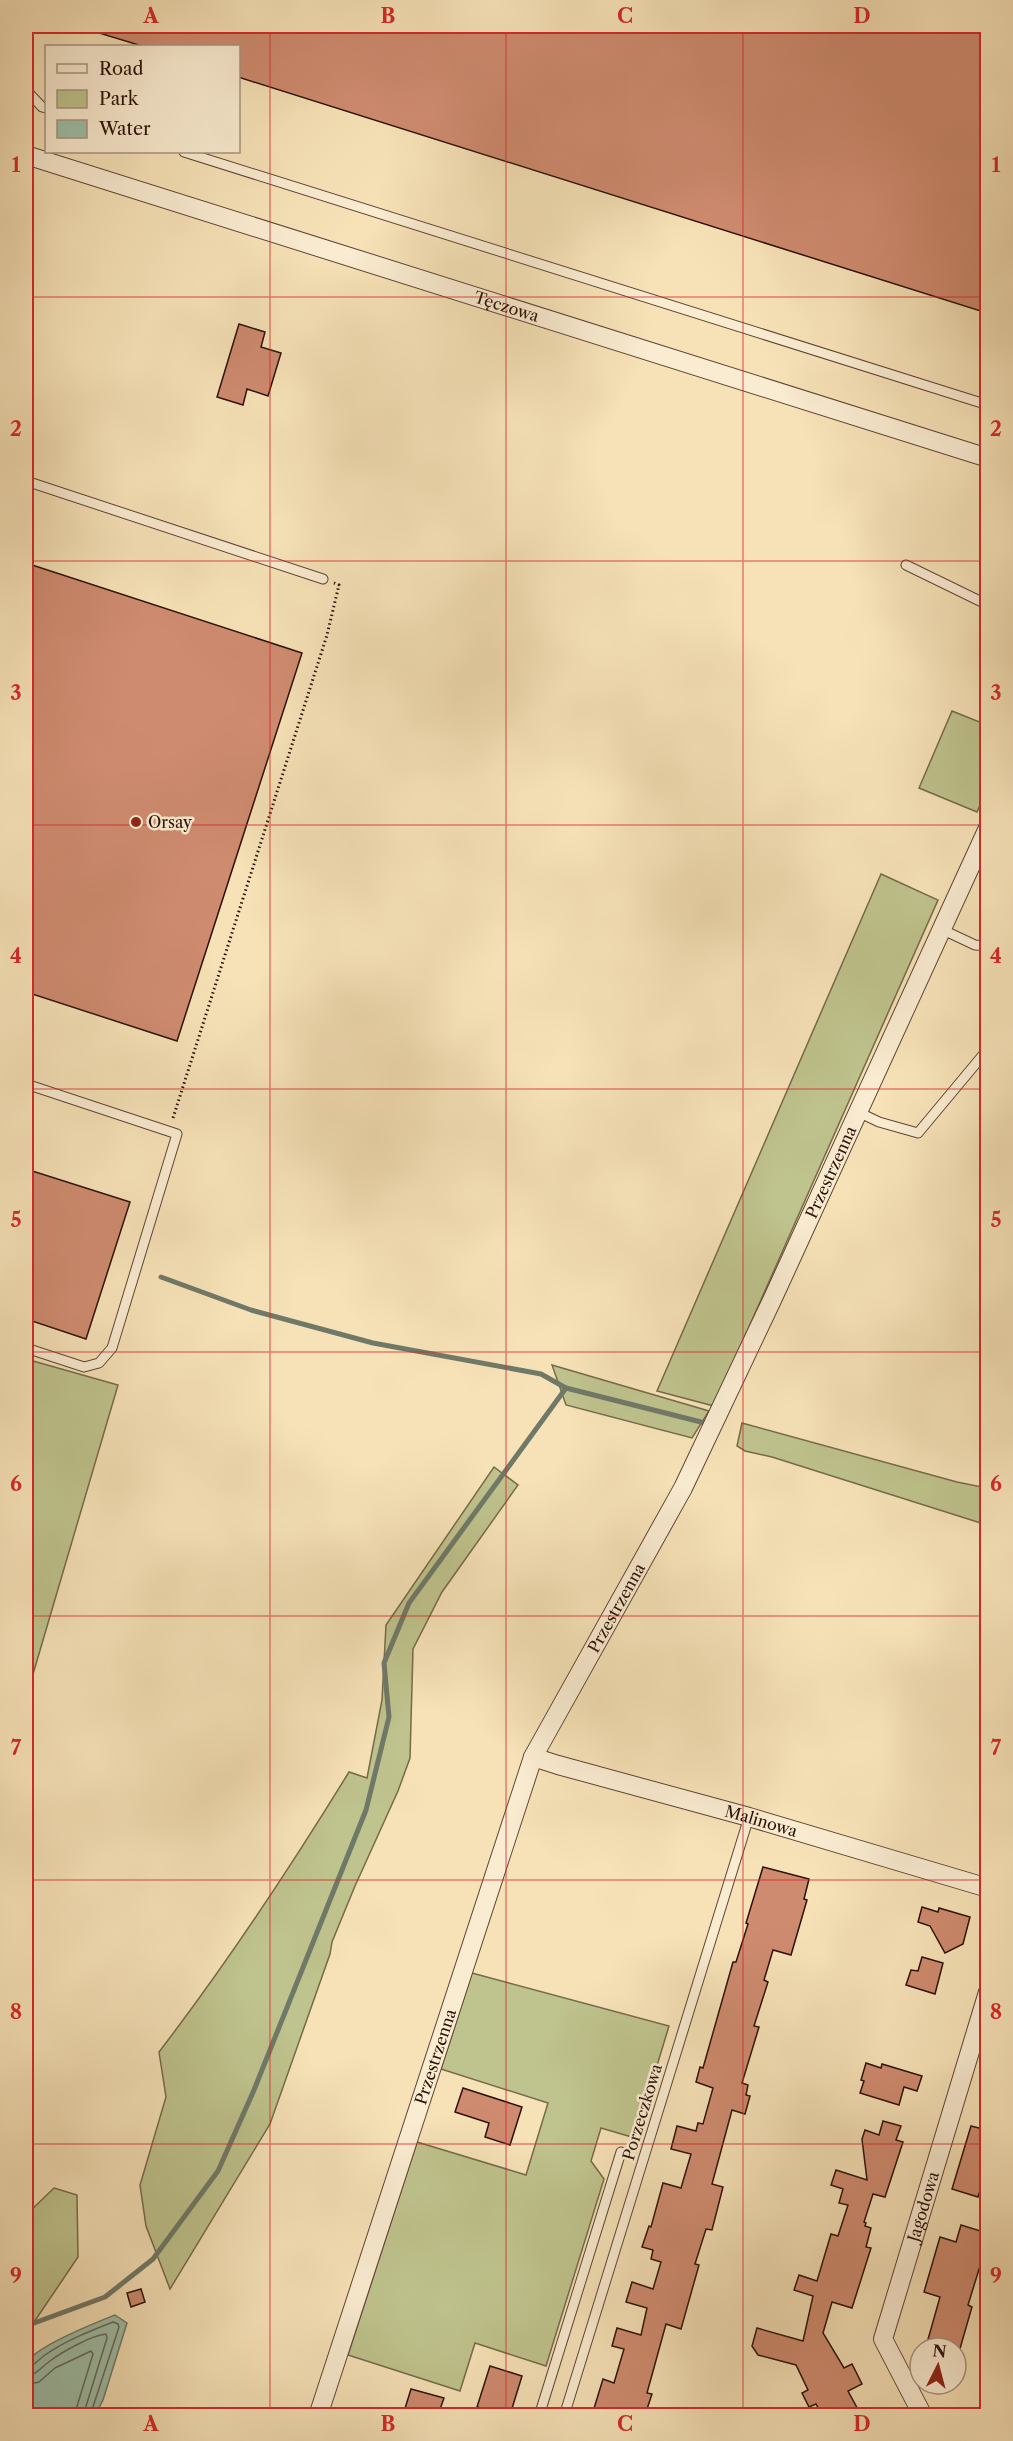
<svg xmlns="http://www.w3.org/2000/svg" width="1013" height="2441" font-family="'Libre Caslon Text',serif">
	<rect width="100%" height="100%" fill="#f7e2b8"/>
	<filter id="stains"><feTurbulence type="fractalNoise" baseFrequency=".00333" numOctaves="4"/><feColorMatrix values="0 0 0 0 .2 0 0 0 0 .09 0 0 0 0 .02 0 0 0 .5 -.17"/></filter>
	<radialGradient id="worn" r=".72"><stop offset=".6" stop-color="#630" stop-opacity="0"/><stop offset="1" stop-color="#630" stop-opacity=".3"/></radialGradient>
	<g fill="#bfc38d" stroke="#766a4a" stroke-width="1.5">
		<path d="M952,711L987,725V789L977,812L919,788Z"/>
		<path d="M881,874L938,900L714,1406L657,1391Z"/>
		<path d="M26,1359L118,1385L26,1698V1496L31,1481L26,1479Z"/>
		<path d="M552,1365L709,1411L692,1438L566,1405Z"/>
		<path d="M742,1423L957,1482L987,1488V1525L772,1457L745,1451L737,1446Z"/>
		<path d="M494,1467L518,1485L442,1592L413,1649L410,1758L398,1791L355,1886L332,1942L330,1954L270,2124L170,2289L146,2226L140,2185L166,2097L159,2052C228,1962 290,1868 349,1772L367,1778L382,1700L386,1625Z"/>
		<path d="M472,1973L669,2026L635,2138L601,2128L591,2161L604,2179L546,2366L475,2343L460,2391L348,2355L417,2142L526,2175L548,2103L441,2069Z"/>
		<path d="M54,2188L77,2195L78,2257L26,2334V2215Z"/>
	</g>
	<path fill="#9ebfa9" stroke="#707968" stroke-width="1.5" d="M115,2315L127,2323L103,2400L95,2415H26C25,2403 22,2370 29,2360C41,2344 95,2323 115,2315Z"/>
	<g fill="none" stroke-linecap="round" stroke-linejoin="round">
		<g stroke="#656858" stroke-width="1.5">
			<path d="M26,2368C33,2367 38,2360 45,2355C65,2341 90,2331 113,2322L118,2324L119,2327L90,2416"/>
			<path d="M26,2376C37,2375 41,2367 50,2361C62,2352 92,2335 106,2334L107,2338L83,2416"/>
			<path d="M26,2385L39,2382L55,2368L91,2351L93,2354L74,2416"/>
		</g>
		<g stroke="#707968" stroke-width="5">
			<path d="M161,1277L251,1310L373,1343L541,1374L566,1388"/>
			<path d="M26,2326L105,2297L153,2259L218,2171L254,2090L366,1810L389,1717L384,1663L409,1603L566,1388L705,1423"/>
		</g>
	</g>
	<g fill="#cf8b70" stroke="#2c1107" stroke-width="1.5">
		<path d="M86,26H987V313L238,77V46H142L86,29Z"/>
		<path d="M239,324L265,332L261,347L281,353L268,396L247,389L243,405L217,397Z"/>
		<path d="M26,563L302,653L177,1041L26,992Z"/>
		<path d="M26,1169L130,1202L86,1339L26,1319Z"/>
		<path d="M763,1867L809,1879L804,1899L807,1900L791,1955L773,1950L764,1980L768,1982L754,2026L759,2027L742,2083L748,2085L746,2095L750,2096L745,2114L732,2110L712,2184L723,2187L712,2230L706,2229L695,2264L699,2265L681,2329L666,2324L647,2393L652,2394L645,2415H592L603,2379L614,2383L624,2349L612,2346L617,2328L641,2335L647,2308L626,2302L632,2282L653,2289L661,2262L651,2259L653,2250L642,2247L649,2226L651,2227L663,2183L681,2188L691,2154L671,2149L677,2126L696,2131L698,2123L703,2124L713,2088L696,2082L700,2067L703,2068L733,1962H736L748,1924L746,1923Z"/>
		<path d="M922,1907L938,1912L939,1908L970,1917L963,1944L945,1953L930,1926L918,1922Z"/>
		<path d="M922,1957L943,1963L935,1994L906,1985L911,1970L918,1971Z"/>
		<path d="M866,2063L881,2068L882,2064L922,2076L917,2091L904,2087L899,2105L860,2093L864,2081L861,2080Z"/>
		<path d="M463,2088L522,2107L510,2145L485,2137L489,2123L455,2112Z"/>
		<path d="M883,2121L901,2126L896,2140L903,2142L885,2197L873,2194L864,2222L866,2223L865,2226L871,2228L866,2247L871,2248L852,2308L832,2302L823,2333L844,2368L852,2364L862,2384L848,2391L861,2415H822L816,2404L809,2407L802,2393L808,2390L796,2365L758,2355L752,2346L757,2328L803,2341L813,2296L794,2290L799,2275L817,2281L831,2234L838,2236L848,2205L839,2203L843,2189L831,2185L836,2170L867,2180L862,2139L865,2130L879,2135Z"/>
		<path d="M971,2126L987,2130V2169L978,2197L952,2189Z"/>
		<path d="M961,2225L987,2233V2254L983,2267L980,2266L968,2305L972,2307L959,2352L956,2351V2348H945L927,2343L940,2297L924,2292L940,2237L956,2242Z"/>
		<path d="M141,2289L145,2302L131,2307L127,2293Z"/>
		<path d="M490,2366L522,2376L510,2415L477,2407Z"/>
		<path d="M411,2389L444,2398L438,2415H403Z"/>
	</g>
	<g fill="none" stroke-linecap="round" stroke-linejoin="round">
		<g stroke="#5f4533" stroke-width="11">
			<g id="lane">
				<path d="M26,90L42,107L46,108"/>
				<path d="M184,152L988,405"/>
				<path d="M26,481L323,579"/>
				<path d="M906,565L988,605"/>
				<path d="M941,929L975,945L988,946"/>
				<path d="M26,1084L177,1134L112,1348L99,1363L84,1367L26,1348"/>
				<path d="M858,1112L879,1122L918,1133L988,1049"/>
				<path d="M539,2416L621,2152"/>
				<path d="M564,2416L749,1817"/>
			</g>
		</g>
		<g stroke="#5f4533" stroke-width="20">
			<g id="street">
				<path id="s1" d="M26,155L988,458"/>
				<path id="s2" d="M533,1757L558,1765L749,1817L988,1888"/>
				<path id="s3" d="M318,2416L533,1757L683,1488L773,1298L988,828"/>
				<path id="s4" d="M923,2416L883,2339L988,1992"/>
			</g>
		</g>
		<path stroke="#2c1107" stroke-width="3" stroke-dasharray="1.5 3" stroke-linecap="butt" d="M173,1118L327,635L339,585L334,583"/>
		<use href="#lane" stroke="#faecd1" stroke-width="9"/>
		<use href="#street" stroke="#faecd1" stroke-width="18"/>
	</g>
	<path fill="none" stroke="#d62828" stroke-width="1.5" stroke-opacity="0.55" d="M270,26V2416M506,26V2416M743,26V2416M26,297H988M26,561H988M26,825H988M26,1089H988M26,1352H988M26,1616H988M26,1880H988M26,2144H988"/>
	<circle fill="#8f2418" stroke="#faecd1" stroke-width="2" cx="136" cy="822" r="6"/>
	<g text-anchor="middle" stroke-width="5" stroke-linejoin="round" paint-order="stroke">
		<g font-size="16" fill="#2c1107" stroke="#faecd1">
			<text dy="6" stroke="none"><textPath href="#s1" startOffset="504">Tęczowa</textPath></text>
			<text dy="6" stroke="none"><textPath href="#s3" startOffset="1350">Przestrzenna</textPath></text>
			<text dy="6" stroke="none"><textPath href="#s3" startOffset="864">Przestrzenna</textPath></text>
			<text dy="6" stroke="none"><textPath href="#s2" startOffset="237">Malinowa</textPath></text>
			<text dy="6" stroke="none"><textPath href="#s3" startOffset="378">Przestrzenna</textPath></text>
			<text transform="translate(642 2112) rotate(-73)" y="6">Porzeczkowa</text>
			<text dy="6" stroke="none"><textPath href="#s4" startOffset="225">Jagodowa</textPath></text>
		</g>
		<g font-size="16" fill="#2c1107" stroke="#faecd1" text-anchor="start">
			<text x="148" y="828">Orsay</text>
		</g>
	</g>
	<rect width="1013" height="2441" fill="none" stroke="#f7e2b8" stroke-width="66"/>
	<rect x="45" y="45" width="195" height="108" fill="#faecd1" stroke="#a89480" stroke-width="1.5"/>
	<rect x="57" y="64" width="30" height="9" fill="#faecd1" stroke="#a89480" stroke-width="1.5"/>
	<text x="99" y="75" font-size="18" fill="#2c1107">Road</text>
	<rect x="57" y="90" width="30" height="18" fill="#bfc38d" stroke="#a89480" stroke-width="1.5"/>
	<text x="99" y="105" font-size="18" fill="#2c1107">Park</text>
	<rect x="57" y="120" width="30" height="18" fill="#9ebfa9" stroke="#a89480" stroke-width="1.5"/>
	<text x="99" y="135" font-size="18" fill="#2c1107">Water</text>
	<g transform="translate(938 2366) rotate(6)"><circle r="28" fill="#faecd1" stroke="#a89480" stroke-width="1.5"/>
	<path d="M0-4.5L10 22L0 15L-10 22Z" fill="#8f2418"/>
	<text y="-9" font-size="16" font-weight="bold" text-anchor="middle" fill="#2c1107">N</text>
	</g>
	<rect x="33" y="33" width="947" height="2375" fill="none" stroke="#d62828" stroke-width="2"/>
	<g font-size="20" text-anchor="middle" font-weight="bold" fill="#d62828">
		<text x="151" y="23">A</text>
		<text x="388" y="23">B</text>
		<text x="625" y="23">C</text>
		<text x="862" y="23">D</text>
		<text x="16" y="172">1</text>
		<text x="996" y="172">1</text>
		<text x="16" y="436">2</text>
		<text x="996" y="436">2</text>
		<text x="16" y="700">3</text>
		<text x="996" y="700">3</text>
		<text x="16" y="963">4</text>
		<text x="996" y="963">4</text>
		<text x="16" y="1227">5</text>
		<text x="996" y="1227">5</text>
		<text x="16" y="1491">6</text>
		<text x="996" y="1491">6</text>
		<text x="16" y="1755">7</text>
		<text x="996" y="1755">7</text>
		<text x="16" y="2019">8</text>
		<text x="996" y="2019">8</text>
		<text x="16" y="2283">9</text>
		<text x="996" y="2283">9</text>
		<text x="151" y="2431">A</text>
		<text x="388" y="2431">B</text>
		<text x="625" y="2431">C</text>
		<text x="862" y="2431">D</text>
	</g>
	<rect width="100%" height="100%" filter="url(#stains)"/>
	<rect width="100%" height="100%" fill="url(#worn)"/>
</svg>
